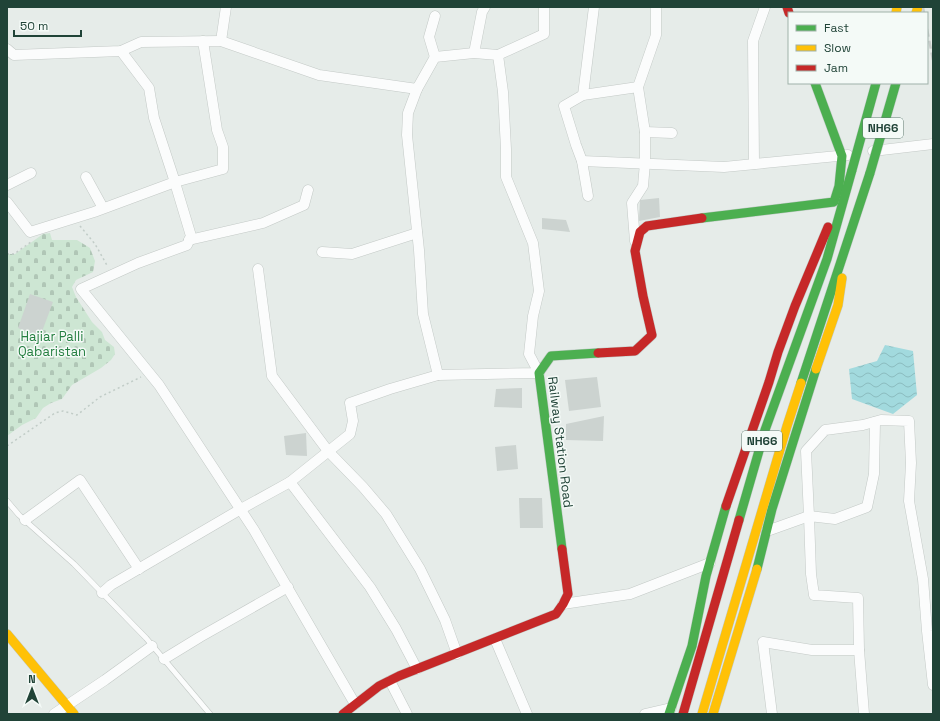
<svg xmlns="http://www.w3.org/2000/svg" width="940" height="721" font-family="'Space Grotesk',sans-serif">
	<defs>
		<pattern id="cemetery-stones" width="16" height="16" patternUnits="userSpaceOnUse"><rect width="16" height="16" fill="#cde6d3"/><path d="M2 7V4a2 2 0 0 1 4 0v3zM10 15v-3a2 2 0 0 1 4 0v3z" fill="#b0c6b6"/></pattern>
		<pattern id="water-waves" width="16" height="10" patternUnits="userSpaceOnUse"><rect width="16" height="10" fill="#a2dade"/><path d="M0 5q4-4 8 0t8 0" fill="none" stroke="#8bbcbf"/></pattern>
	</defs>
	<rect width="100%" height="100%" fill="#e6ece9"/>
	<path fill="url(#cemetery-stones)" d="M50,233L52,240H77L90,248L95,261L93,272L76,280L72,287L76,297L92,322L102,332L105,340L114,347L115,354L111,360L101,368L72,385L62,399L51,403L43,408L36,418L22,425L7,436V254H15L43,234Z"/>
	<path fill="url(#water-waves)" d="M885,345L913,351L917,395L893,414L852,399L849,369L877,361Z"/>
	<g fill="#ccd3d0">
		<path d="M659,198L660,217L639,221L640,200Z"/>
		<path d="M542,218L566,220L570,232L542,229Z"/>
		<path d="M30,294L53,302L40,337L18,328Z"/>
		<path d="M597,377L601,407L569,411L565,380Z"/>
		<path d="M522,388V408L494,407L496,389Z"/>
		<path d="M604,416L603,441L566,440V424Z"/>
		<path d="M306,433L307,456L286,455L284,436Z"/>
		<path d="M516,445L518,469L497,471L495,447Z"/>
		<path d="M519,498H542L543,528H520Z"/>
	</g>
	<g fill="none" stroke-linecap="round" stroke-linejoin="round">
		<g stroke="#c3c9c6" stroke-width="6">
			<path id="lane" d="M7,501L19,515L74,564L146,638L210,714"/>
		</g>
		<g stroke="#c3c9c6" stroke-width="11">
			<g id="street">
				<path d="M435,16L429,37L435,57"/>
				<path d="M221,41L226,7"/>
				<path d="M7,49L14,55L121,51L141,42L221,41L319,75L417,89L435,57L474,53L498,55L503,92L506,149V177L533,243L539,291L533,316L529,354L539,373L438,375L390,389L350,403L353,421L350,434L290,482L241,509L111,585L102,593"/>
				<path d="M121,51L149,88L154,118L173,176L191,236L187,245L138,263L81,289L159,385L254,530L355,704"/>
				<path d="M474,53L482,12L485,7"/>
				<path d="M498,55L544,34V7"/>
				<path d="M638,87L656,35V7"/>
				<path d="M417,89L408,113L407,135L419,250L423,314L438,375"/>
				<path d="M583,95L594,7"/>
				<path d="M873,151L933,144"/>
				<path d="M582,161L724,167L848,155"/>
				<path d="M754,164L753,41L765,7"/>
				<path d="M86,177L103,208"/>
				<path d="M7,185L31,173"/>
				<path d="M588,196L582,161L576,145L564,106L583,95L638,87L645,132"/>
				<path d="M7,202L30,232L94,212L175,182L223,169V147L217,130L203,41"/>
				<path d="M189,240L263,223L304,205L308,190"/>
				<path d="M635,241L632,203L643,186L645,163V132L672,133"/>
				<path d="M322,252L352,254L417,233"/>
				<path d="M258,269L272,376L328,451L363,487L386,514L420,569L445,620L457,654"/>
				<path d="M290,482L370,587L396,629L417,669"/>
				<path d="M25,520L80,480L139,569"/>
				<path d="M767,531L809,516L806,451L825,430L863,425L881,420L909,421L911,463L909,501L923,579L927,631L933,685"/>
				<path d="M563,604L630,594L710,563"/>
				<path d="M495,639L527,714"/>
				<path d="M859,650L864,714"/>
				<path d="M164,659L200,637L288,587"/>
				<path d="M390,681L407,714"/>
				<path d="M54,714L105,680L152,646"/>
				<path d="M645,714L671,708"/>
				<path d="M772,714L763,642L812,650H859L858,598L814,595L811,574L809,516L835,519L867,507L874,474L875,422"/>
			</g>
		</g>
		<g stroke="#c1cac6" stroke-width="10">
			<g id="fast">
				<path d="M702,218L834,202L839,186L842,156L815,83"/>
				<path d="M801,383L870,173"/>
				<path d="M739,520L765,430L827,259L852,170"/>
				<path d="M562,549L539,373L551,356L598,353"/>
				<path d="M757,569L772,509L816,369"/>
				<path d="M669,714L692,646L706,576L726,506"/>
			</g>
		</g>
		<g stroke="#c1cac6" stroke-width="10">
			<g id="slow">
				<path d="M896,13L897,7"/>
				<path d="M916,13L918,7"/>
				<path d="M816,369L838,305L842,278"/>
				<path d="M7,634L74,714"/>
				<path d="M702,714L787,426L801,383"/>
				<path d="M713,714L757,569"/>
			</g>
		</g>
		<g stroke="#c1cac6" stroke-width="10">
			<g id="jam">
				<path d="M787,7L789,13"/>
				<path d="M598,353L635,351L652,335L643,296L635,251L640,232L647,226L702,218"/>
				<path d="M726,506L769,382L778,352L795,306L828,227"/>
				<path d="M343,714L379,686L399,676L556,614L563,604L568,594L562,549"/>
				<path d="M683,714L739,520"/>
			</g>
		</g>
		<g stroke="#c1ccc7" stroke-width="1.5" stroke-dasharray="2 3" stroke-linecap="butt">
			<path d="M80,226L95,244L108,267"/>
			<path d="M7,254H14L31,242"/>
			<path d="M7,446L55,413L63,411L77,415L100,397L141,377"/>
		</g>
		<use href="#lane" stroke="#fbfcfc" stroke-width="5"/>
		<use href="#street" stroke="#fbfcfc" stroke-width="10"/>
		<use href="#fast" stroke="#4caf50" stroke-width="9"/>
		<use href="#slow" stroke="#ffc107" stroke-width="9"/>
		<use href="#jam" stroke="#c62828" stroke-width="9"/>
		<g stroke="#c7ccca" stroke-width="2.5" stroke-dasharray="8 4" stroke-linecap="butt">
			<path d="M923,7L924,13"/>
			<path d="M927,29L933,60"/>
		</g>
		<g stroke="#c1cbc7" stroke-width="10" stroke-linecap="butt">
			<g id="fast-bridge">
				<path d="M852,170L876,83"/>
				<path d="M870,173L896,83"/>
			</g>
		</g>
		<use href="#fast-bridge" stroke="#4caf50" stroke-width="9"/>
	</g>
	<g text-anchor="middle" stroke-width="3" stroke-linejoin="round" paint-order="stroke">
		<g fill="#f4faf7" stroke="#607a71" stroke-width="1">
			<rect x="863" y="118" width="40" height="20" rx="3"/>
			<rect x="742" y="431" width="40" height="20" rx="3"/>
		</g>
		<g font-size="12" font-weight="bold" fill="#204337">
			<text x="883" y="132">NH66</text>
			<text x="762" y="445">NH66</text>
		</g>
		<g font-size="13" fill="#257f41" stroke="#f4faf7">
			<text x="52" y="341">Hajiar Palli<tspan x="52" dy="15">Qabaristan</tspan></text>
		</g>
		<g font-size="13" fill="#204337" stroke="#f4faf7">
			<text transform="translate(561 442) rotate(83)" y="5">Railway Station Road</text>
		</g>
	</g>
	<rect width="940" height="721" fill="none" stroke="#204337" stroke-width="16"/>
	<rect x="788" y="12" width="140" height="72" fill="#f4faf7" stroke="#9fb1aa"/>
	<rect x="796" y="25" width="20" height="6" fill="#4caf50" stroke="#9fb1aa"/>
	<text x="824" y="32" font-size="12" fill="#204337">Fast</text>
	<rect x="796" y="45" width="20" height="6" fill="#ffc107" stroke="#9fb1aa"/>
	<text x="824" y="52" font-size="12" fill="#204337">Slow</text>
	<rect x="796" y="65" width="20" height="6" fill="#c62828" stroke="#9fb1aa"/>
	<text x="824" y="72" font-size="12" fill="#204337">Jam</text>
	<g transform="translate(32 689)" stroke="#f4faf7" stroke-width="3" paint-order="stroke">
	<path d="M0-3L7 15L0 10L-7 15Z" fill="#204337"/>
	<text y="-6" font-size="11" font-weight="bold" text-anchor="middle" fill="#204337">N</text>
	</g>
	<path d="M14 30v6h67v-6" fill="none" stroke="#204337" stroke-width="2"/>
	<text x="20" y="30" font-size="12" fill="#204337" stroke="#f4faf7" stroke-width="3" paint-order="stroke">50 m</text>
</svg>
